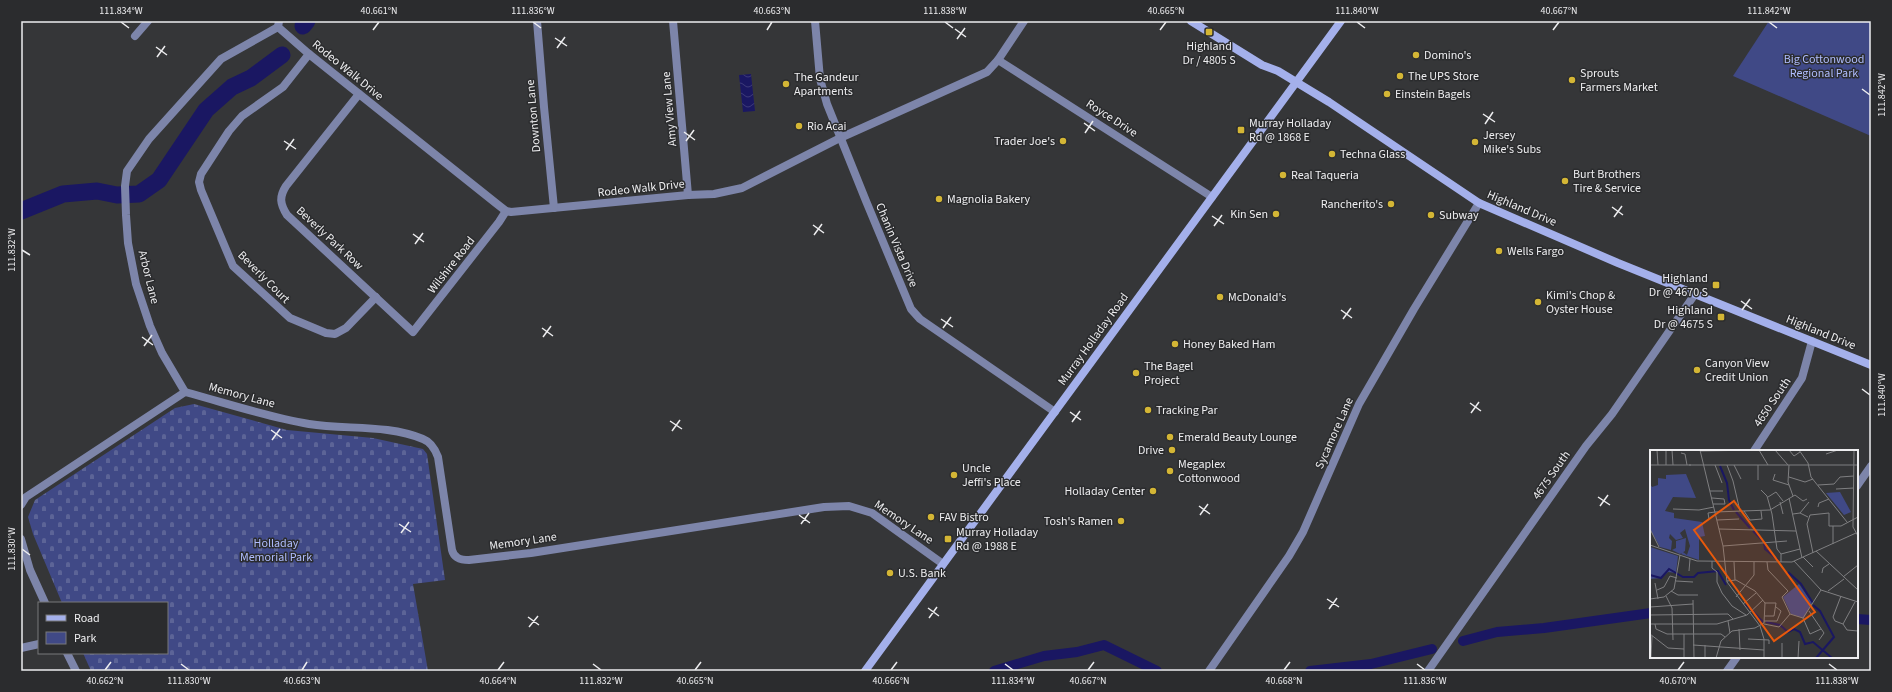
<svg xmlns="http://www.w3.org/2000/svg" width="1892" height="692" font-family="'Source Sans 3',sans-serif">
	<defs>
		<pattern id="cemetery-stones" width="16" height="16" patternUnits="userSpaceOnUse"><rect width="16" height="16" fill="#404986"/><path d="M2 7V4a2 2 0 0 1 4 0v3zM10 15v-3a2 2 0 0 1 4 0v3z" fill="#5c6497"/></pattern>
		<pattern id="water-waves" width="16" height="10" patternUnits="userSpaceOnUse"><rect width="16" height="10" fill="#1a1762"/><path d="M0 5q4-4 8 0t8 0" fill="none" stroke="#3c3979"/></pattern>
	</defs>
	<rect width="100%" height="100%" fill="#353638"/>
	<path fill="url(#cemetery-stones)" d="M194,404L287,430L373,438L423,449L427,454L445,580L413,584L428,671H91L83,653H167V603H62L33,534L28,517L35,500L175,408Z"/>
	<path fill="#404986" d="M1769,21H1871V136L1733,76Z"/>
	<path fill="url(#water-waves)" d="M751,74L755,111L743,112L739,75Z"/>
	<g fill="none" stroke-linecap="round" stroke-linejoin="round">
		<g stroke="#1a1762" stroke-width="10">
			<path d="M1857,619L1871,620"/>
			<path d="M1463,641L1497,632L1544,628L1651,613"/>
			<path d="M994,671L1044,656L1077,652L1104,645L1157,671"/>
			<path d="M1310,671L1371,664L1432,649"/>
		</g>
		<g stroke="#1a1762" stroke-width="17">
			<path d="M303,26L307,21"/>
			<path d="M21,211L63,194L97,191L117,195L139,194L159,180L206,110L232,87L251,78L282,55"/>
		</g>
		<g stroke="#7d85aa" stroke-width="8">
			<path d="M279,21L278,27L309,54L497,204L506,211L511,212L688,195L714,194L742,188L840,138L987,72L998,60L1024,21"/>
			<path d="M537,21L544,107L554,208"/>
			<path d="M673,21L688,195"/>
			<path d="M815,21L820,79L827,104L866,201L911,309L920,319L1055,412"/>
			<path d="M135,36L148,21"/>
			<path d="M309,54L283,87L242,116L229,131L201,174L199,182L201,190L233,266L290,318L326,333L335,334L346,328L376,297"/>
			<path d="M998,60L1212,197"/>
			<path d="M359,94L286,186C279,197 280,204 287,215L413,332L499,222L506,211"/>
			<path d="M185,392C226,403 267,417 309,424C346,430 387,424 423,439C431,442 435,449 438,457L452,550C454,558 460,560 469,560L531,553L824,507L849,506L872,513L943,564"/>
			<path d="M1754,451L1802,378L1812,341"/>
			<path d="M1857,486L1871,466"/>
			<path d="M21,505L26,497L185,392L162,353L150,326L136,284L128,243L126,215L125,186L127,171L149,139L221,59L278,27"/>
			<path d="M21,539L30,570L45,603"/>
			<path d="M21,648L39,644"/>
			<path d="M67,653L76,671"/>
			<path d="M1209,671L1289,556L1303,532L1359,404L1414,309L1479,203"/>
			<path d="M1428,671L1586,446L1612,414L1695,294"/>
			<path d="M1727,671L1737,657"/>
		</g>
		<g stroke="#a4b0eb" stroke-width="8">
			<path d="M1191,21L1262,65L1278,71L1329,102L1479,203L1618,263L1871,365"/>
			<path d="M865,671L1341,21"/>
		</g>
	</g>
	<path fill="none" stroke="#ededef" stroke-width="1.5" d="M121,22L129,28M533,22L541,28M945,22L953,28M1357,22L1365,28M1769,22L1777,28M955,29L966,37M373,30L379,22M767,30L772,22M1160,30L1166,22M1553,30L1559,22M555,38L567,46M957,39L965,28M156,47L167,55M557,48L565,37M157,57L165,46M1862,89L1870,95M1483,114L1495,122M1084,123L1095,131M1485,124L1493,112M684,132L695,140M1085,133L1093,121M284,141L296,149M686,141L694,130M286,150L294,139M1612,207L1623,215M1212,216L1224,224M1614,217L1622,206M813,225L824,233M1214,226L1222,215M413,234L424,242M814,235L822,224M415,244L423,233M22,250L30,255M1741,301L1752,309M1341,310L1352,318M1742,310L1750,299M941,319L953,327M1343,319L1351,308M542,328L553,336M943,328L951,317M142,337L153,345M543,337L551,326M144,346L152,335M1862,389L1870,395M1470,403L1481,411M1070,412L1081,420M1471,413L1479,402M670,421L682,429M1072,422L1080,411M271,430L282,438M672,431L680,420M272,440L280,429M1598,497L1610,505M1199,506L1210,514M1600,506L1608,495M799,515L810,523M1200,515L1208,504M399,524L411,532M801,524L809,513M401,533L409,522M22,549L30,555M1327,599L1339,607M928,608L939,616M1329,609L1337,598M528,617L539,625M929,618L937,607M529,627L538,616M181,664L189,670M593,664L601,670M1005,664L1013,670M1417,664L1425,670M1829,664L1837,670M105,670L111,662M302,670L307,662M498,670L504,662M695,670L701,662M891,670L897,662M1088,670L1094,662M1284,670L1290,662M1678,670L1684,662"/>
	<g fill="#d4b635" stroke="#2b2c2e" stroke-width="1.5">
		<rect x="1205" y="28" width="8" height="8" rx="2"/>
		<circle cx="1416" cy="55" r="4"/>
		<circle cx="1400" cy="76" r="4"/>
		<circle cx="1572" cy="80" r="4"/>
		<circle cx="786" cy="84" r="4"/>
		<circle cx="1387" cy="94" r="4"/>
		<circle cx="799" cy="126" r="4"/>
		<rect x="1237" y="126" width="8" height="8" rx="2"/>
		<circle cx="1063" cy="141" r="4"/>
		<circle cx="1475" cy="142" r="4"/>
		<circle cx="1332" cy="154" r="4"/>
		<circle cx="1283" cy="175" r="4"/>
		<circle cx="1565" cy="181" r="4"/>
		<circle cx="939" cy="199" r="4"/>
		<circle cx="1391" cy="204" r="4"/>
		<circle cx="1276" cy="214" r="4"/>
		<circle cx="1431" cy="215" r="4"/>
		<circle cx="1499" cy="251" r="4"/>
		<rect x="1712" y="281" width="8" height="8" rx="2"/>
		<circle cx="1220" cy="297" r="4"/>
		<circle cx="1538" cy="302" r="4"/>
		<rect x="1717" y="313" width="8" height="8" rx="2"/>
		<circle cx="1175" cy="344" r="4"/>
		<circle cx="1697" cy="370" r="4"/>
		<circle cx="1136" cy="373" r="4"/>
		<circle cx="1148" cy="410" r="4"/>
		<circle cx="1170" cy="437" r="4"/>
		<circle cx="1172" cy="450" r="4"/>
		<circle cx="1170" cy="471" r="4"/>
		<circle cx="954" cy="475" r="4"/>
		<circle cx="1153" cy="491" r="4"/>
		<circle cx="931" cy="517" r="4"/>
		<circle cx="1121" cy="521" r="4"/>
		<rect x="944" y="535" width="8" height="8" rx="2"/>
		<circle cx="890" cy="573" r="4"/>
	</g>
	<g text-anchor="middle" stroke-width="3" stroke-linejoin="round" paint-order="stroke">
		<g font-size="12" fill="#ededef" stroke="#2b2c2e" text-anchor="start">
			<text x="1209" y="50" text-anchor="middle">Highland<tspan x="1209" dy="14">Dr / 4805 S</tspan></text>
			<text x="1424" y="59">Domino's</text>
			<text x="1580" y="77">Sprouts<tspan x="1580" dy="14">Farmers Market</tspan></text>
			<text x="1408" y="80">The UPS Store</text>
			<text x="794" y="81">The Gandeur<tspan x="794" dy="14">Apartments</tspan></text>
			<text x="1395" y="98">Einstein Bagels</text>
			<text x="1249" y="127">Murray Holladay<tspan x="1249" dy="14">Rd @ 1868 E</tspan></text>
			<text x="807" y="130">Rio Acai</text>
			<text x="1483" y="139">Jersey<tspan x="1483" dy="14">Mike's Subs</tspan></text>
			<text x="1055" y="145" text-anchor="end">Trader Joe's</text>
			<text x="1340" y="158">Techna Glass</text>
			<text x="1573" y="178">Burt Brothers<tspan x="1573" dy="14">Tire &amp; Service</tspan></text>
			<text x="1291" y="179">Real Taqueria</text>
			<text x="947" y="203">Magnolia Bakery</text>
			<text x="1383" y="208" text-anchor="end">Rancherito's</text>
			<text x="1268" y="218" text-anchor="end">Kin Sen</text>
			<text x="1439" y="219">Subway</text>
			<text x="1507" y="255">Wells Fargo</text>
			<text x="1708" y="282" text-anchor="end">Highland<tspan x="1708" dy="14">Dr @ 4670 S</tspan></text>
			<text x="1546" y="299">Kimi's Chop &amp;<tspan x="1546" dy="14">Oyster House</tspan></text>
			<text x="1228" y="301">McDonald's</text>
			<text x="1713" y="314" text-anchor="end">Highland<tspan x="1713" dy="14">Dr @ 4675 S</tspan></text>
			<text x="1183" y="348">Honey Baked Ham</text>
			<text x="1705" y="367">Canyon View<tspan x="1705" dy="14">Credit Union</tspan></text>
			<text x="1144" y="370">The Bagel<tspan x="1144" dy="14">Project</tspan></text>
			<text x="1156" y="414">Tracking Par</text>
			<text x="1178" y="441">Emerald Beauty Lounge</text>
			<text x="1164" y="454" text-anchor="end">Drive</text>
			<text x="1178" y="468">Megaplex<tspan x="1178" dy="14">Cottonwood</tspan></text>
			<text x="962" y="472">Uncle<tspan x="962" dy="14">Jeffi's Place</tspan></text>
			<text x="1145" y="495" text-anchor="end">Holladay Center</text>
			<text x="939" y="521">FAV Bistro</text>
			<text x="1113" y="525" text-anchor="end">Tosh's Ramen</text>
			<text x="956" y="536">Murray Holladay<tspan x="956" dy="14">Rd @ 1988 E</tspan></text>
			<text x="898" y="577">U.S. Bank</text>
		</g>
		<g font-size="12" fill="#afbcfe" stroke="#2b2c2e">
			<text x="1824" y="63">Big Cottonwood<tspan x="1824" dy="14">Regional Park</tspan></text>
			<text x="276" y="547">Holladay<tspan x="276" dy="14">Memorial Park</tspan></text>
		</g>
		<g font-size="12" fill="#ededef" stroke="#2b2c2e">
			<text transform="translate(348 70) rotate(39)" y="4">Rodeo Walk Drive</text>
			<text transform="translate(669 109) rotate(-95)" y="4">Amy View Lane</text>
			<text transform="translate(533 116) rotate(-95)" y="4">Downton Lane</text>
			<text transform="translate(1112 118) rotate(33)" y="4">Royce Drive</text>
			<text transform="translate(641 188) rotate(-6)" y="4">Rodeo Walk Drive</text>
			<text transform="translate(1522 208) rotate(23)" y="4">Highland Drive</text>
			<text transform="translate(330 238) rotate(43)" y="4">Beverly Park Row</text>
			<text transform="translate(897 245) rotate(67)" y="4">Chanin Vista Drive</text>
			<text transform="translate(451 265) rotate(-52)" y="4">Wilshire Road</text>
			<text transform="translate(149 277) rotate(76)" y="4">Arbor Lane</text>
			<text transform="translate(264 277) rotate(45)" y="4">Beverly Court</text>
			<text transform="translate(1821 332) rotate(22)" y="4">Highland Drive</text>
			<text transform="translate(1093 339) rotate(-54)" y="4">Murray Holladay Road</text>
			<text transform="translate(242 395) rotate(15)" y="4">Memory Lane</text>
			<text transform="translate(1772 402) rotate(-56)" y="4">4650 South</text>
			<text transform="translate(1334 433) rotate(-66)" y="4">Sycamore Lane</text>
			<text transform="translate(1551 475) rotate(-55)" y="4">4675 South</text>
			<text transform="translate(904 522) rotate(34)" y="4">Memory Lane</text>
			<text transform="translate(523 541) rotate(-8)" y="4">Memory Lane</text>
		</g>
	</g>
	<g transform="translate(1650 450)">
		<rect width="208" height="208" fill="#353638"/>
		<path d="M149,134L162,153L154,168L141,164L133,147Z" fill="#404986"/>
		<path d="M36,24L46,48L23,47L15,61L24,63V68L52,72L55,86L49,87V110L31,104L33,102L37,105L40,96L35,79L30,83L33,88L26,90L20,84L19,88L22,91L21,100L10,97L0,79V34L2,37L8,35V28L16,29V25ZM190,42L201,62L194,65L176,43ZM36,88L35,101L30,104L22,100L26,98V91ZM0,97L28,106L26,123L18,122L11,128L0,129Z" fill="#404986"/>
		<path fill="none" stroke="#1a1762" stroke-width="2" d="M70,16L77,33L79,50L84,60M86,62L100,78M103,81L113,91M114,93L115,99L128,110M138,122L151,134L163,153M0,125L11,128L19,119L33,127H44L48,123L68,121L76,135M96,154L113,172M163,155L170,161L184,187L166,208M116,172L130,175L138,182L144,179L150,182L155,194L163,192L182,208"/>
		<path fill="none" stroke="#7f7f81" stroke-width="1" d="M7,0L8,15M16,0V15M22,0L23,15M50,0L73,96L77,132L110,176L114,189V208M109,0L118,15M125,0L138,15M139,0L144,6L150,2M149,0L158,13L161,27L197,72M204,0L203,77L208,86M50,1L108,0M31,3L35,4L37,15M176,4L188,0M0,15H41M39,15H208M65,15L72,33M77,15L83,31L90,61M84,15L91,29M108,15V30M139,15L138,32L143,46M125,24L123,30L139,35M139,27L155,32L163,29M168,35L184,34L190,27L204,26M186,39L204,38M111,40L117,46L122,64L127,99L131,104V112M60,41H73M118,47L126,42L133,51M62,48L74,49L75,54H63M139,48L152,108M130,52L133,64M168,57L169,53L179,49M23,59L49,60L64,57M94,61L100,70L112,69L111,61M150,63L159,52M143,64L150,63L158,67M59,69L58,63L65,62L120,60L145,45L153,51L157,49M67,70L89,69M183,76V94M0,79L9,97M69,79L146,81M0,95L47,111L142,112L206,83M73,96L137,91M166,101L208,140M163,103L157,74L160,65L179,63V76H191L208,67M131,104L150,99M153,107L163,117M62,111V118L67,122V132L72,143L82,156L96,165M144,111L171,140L208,152M84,112L85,130M117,112L118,120L138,141L132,147L140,164M39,121L40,109M172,123L173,118L179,114M193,127L208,115M26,131L43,132M5,133L8,149M7,140L14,137L20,126L27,128M21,141L28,145H48M178,141L194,129M16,146L22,158L23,190M191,146L183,167L185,171L193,174M86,147L104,125V112M0,149L14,147L24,139L30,105M43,150L44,208M93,154L106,143M0,157L43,154M159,161L174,183L169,190M0,165L78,164L83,169M115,166H124L126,153H115M153,168L160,184L171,179M78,171L80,183M114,171H127L131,161L126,157M0,174H67L97,165L113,150M5,174L6,179L17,184H71L75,187M114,174L129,177L140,164L153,168L171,140M193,174L205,152M193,174L197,180L208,181M89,179L90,200M0,184L18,198L34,199M34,184V208M98,189L119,190V194M43,195L114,200M1,207L2,186M55,208V195M66,208L71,191L82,181L105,178L114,173L115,153L105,141L86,130L77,131M132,208V193M148,208L149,191"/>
		<path fill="#e8590c" fill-opacity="0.15" stroke="#e8590c" stroke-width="2" d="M84,51L165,162L124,191L44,80Z"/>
		<rect width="208" height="208" fill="none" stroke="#ededef" stroke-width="2"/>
	</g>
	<rect width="1892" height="692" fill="none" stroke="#2b2c2e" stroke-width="44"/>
	<rect x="38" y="602" width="130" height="52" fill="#2b2c2e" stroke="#79797b"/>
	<rect x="46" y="615" width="20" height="6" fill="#a4b0eb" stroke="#79797b"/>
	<text x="74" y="622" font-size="12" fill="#ededef">Road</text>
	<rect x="46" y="632" width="20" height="12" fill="#404986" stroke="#79797b"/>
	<text x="74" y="642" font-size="12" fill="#ededef">Park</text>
	<rect x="22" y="22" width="1848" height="648" fill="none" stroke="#ededef" stroke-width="1.5"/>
	<g font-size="10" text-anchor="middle" fill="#ededef">
		<text x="121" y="14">111.834°W</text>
		<text x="379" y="14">40.661°N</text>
		<text x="533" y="14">111.836°W</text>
		<text x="772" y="14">40.663°N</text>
		<text x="945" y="14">111.838°W</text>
		<text x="1166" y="14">40.665°N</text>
		<text x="1357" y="14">111.840°W</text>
		<text x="1559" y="14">40.667°N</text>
		<text x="1769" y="14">111.842°W</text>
		<text transform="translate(1881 95) rotate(-90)" y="4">111.842°W</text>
		<text transform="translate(11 250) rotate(-90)" y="4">111.832°W</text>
		<text transform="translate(1881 395) rotate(-90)" y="4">111.840°W</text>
		<text transform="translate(11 549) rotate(-90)" y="4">111.830°W</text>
		<text x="105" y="684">40.662°N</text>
		<text x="189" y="684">111.830°W</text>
		<text x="302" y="684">40.663°N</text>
		<text x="498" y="684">40.664°N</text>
		<text x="601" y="684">111.832°W</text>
		<text x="695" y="684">40.665°N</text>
		<text x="891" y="684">40.666°N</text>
		<text x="1013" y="684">111.834°W</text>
		<text x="1088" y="684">40.667°N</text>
		<text x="1284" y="684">40.668°N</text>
		<text x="1425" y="684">111.836°W</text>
		<text x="1678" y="684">40.670°N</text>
		<text x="1837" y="684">111.838°W</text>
	</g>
</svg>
